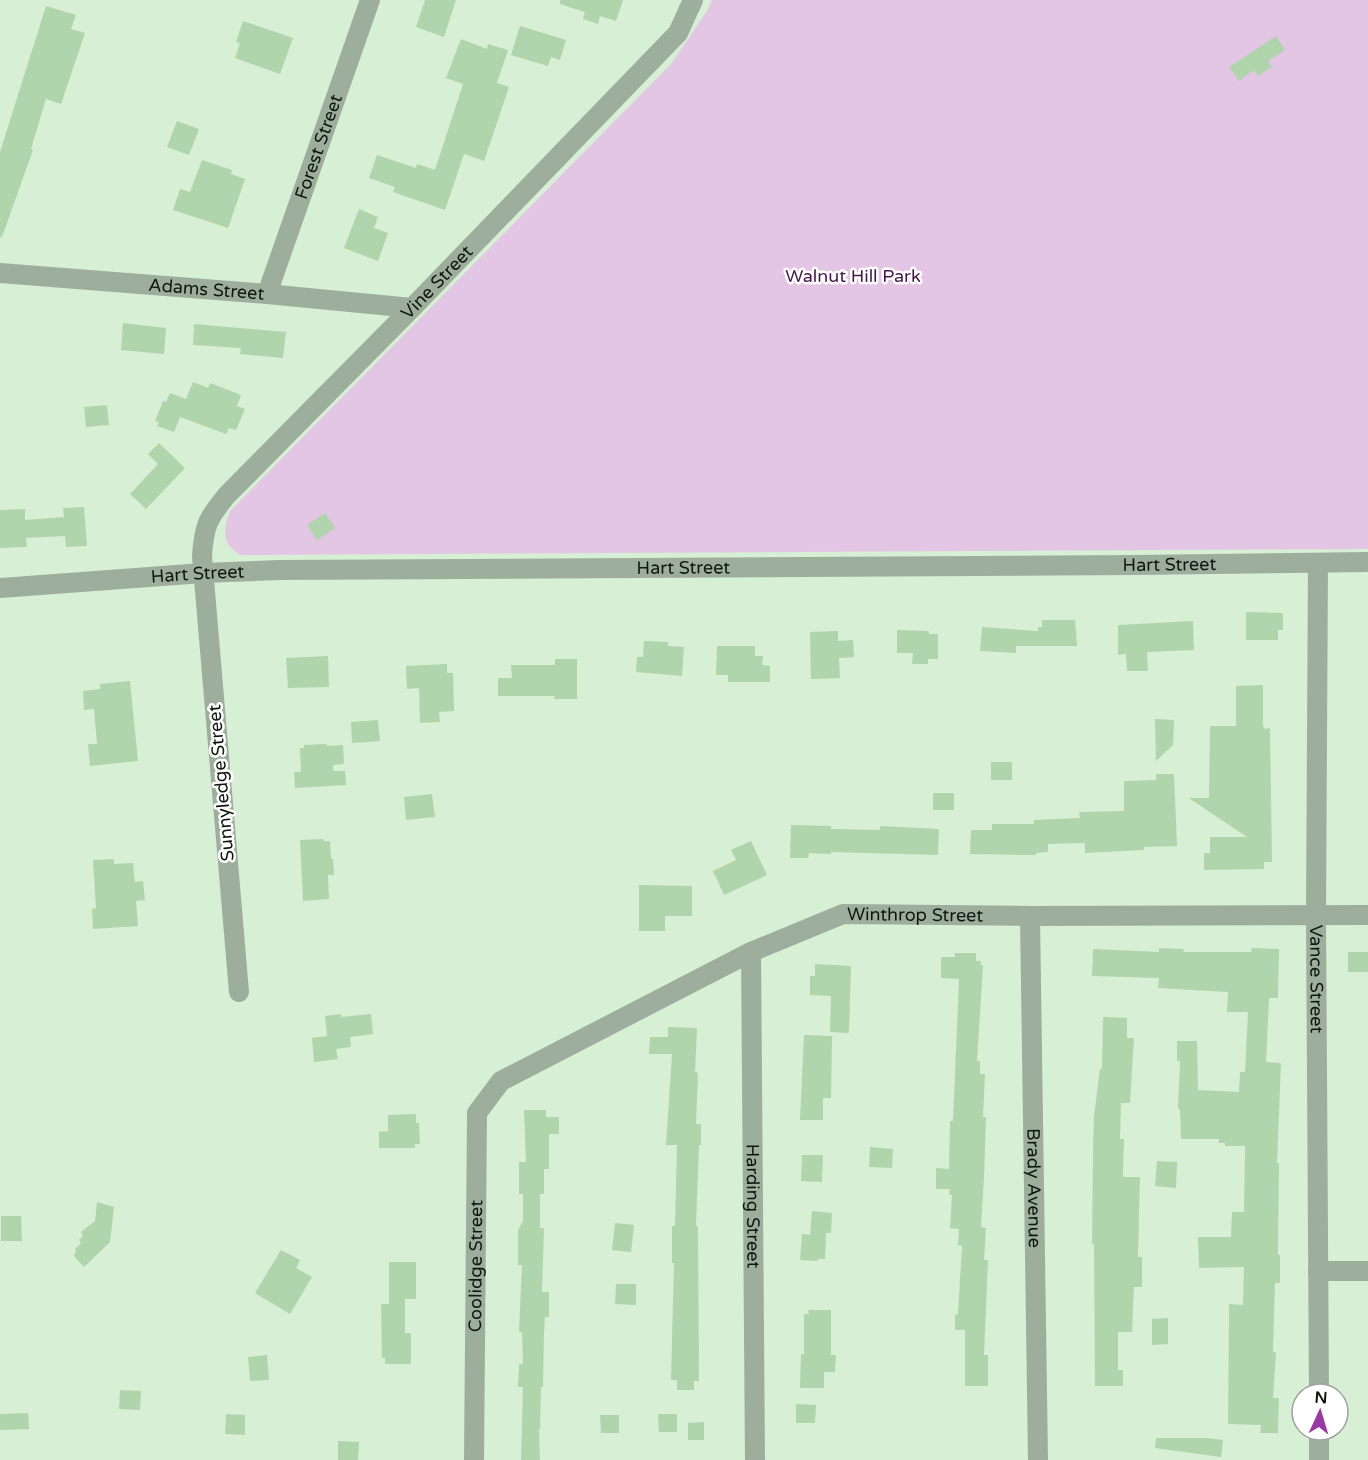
<svg xmlns="http://www.w3.org/2000/svg" width="1368" height="1460" font-family="'Varela Round',sans-serif">
	<rect width="100%" height="100%" fill="#d7efd4"/>
	<path fill="#e3c6e4" d="M712,0H1368V549L241,555C221,544 223,530 230,511L671,64L707,11Z"/>
	<g fill="#b0d4ac">
		<path d="M425,0H456L444,37L416,27Z"/>
		<path d="M560,0H623L616,21L600,16L598,24L583,19L585,12L560,4Z"/>
		<path d="M46,6L76,15L71,29L85,33L61,104L46,99L31,149L33,150L2,237H0V152Z"/>
		<path d="M243,21L293,38L280,74L235,58L240,43L236,42Z"/>
		<path d="M520,26L566,40L560,60L551,57L548,66L511,55Z"/>
		<path d="M1276,36L1285,50L1268,61L1272,67L1258,76L1254,70L1239,81L1229,67Z"/>
		<path d="M461,39L487,49L488,44L508,50L497,83L509,87L484,161L464,154L445,210L393,192L395,187L369,178L377,155L416,168L417,164L435,170L463,84L446,78Z"/>
		<path d="M177,121L199,129L189,155L167,147Z"/>
		<path d="M202,160L232,170L231,174L245,179L228,228L173,210L180,189L190,192Z"/>
		<path d="M359,209L378,217L374,228L388,233L378,261L344,248Z"/>
		<path d="M123,323L166,328L164,354L121,350Z"/>
		<path d="M194,324L286,332L283,358L240,354L241,348L193,345Z"/>
		<path d="M193,382L208,388L210,383L241,395L237,406L245,409L236,430L229,428L226,434L180,417L174,432L157,426L159,422L155,421L163,401L166,402L170,393L186,399Z"/>
		<path d="M107,405L109,425L86,427L84,407Z"/>
		<path d="M159,443L185,468L146,509L130,494L158,464L148,454Z"/>
		<path d="M84,507L87,546L66,547L65,536L26,538L27,547L0,548V510L25,509V520L64,517L63,508Z"/>
		<path d="M325,513L335,528L317,540L307,525Z"/>
		<path d="M1246,612L1283,613V630H1278V640H1246Z"/>
		<path d="M1042,620H1075L1077,646H1016V653L980,651L982,627L1038,631V627H1042Z"/>
		<path d="M1193,621L1194,650L1147,652L1148,671H1127L1126,654L1118,655V625Z"/>
		<path d="M897,630L929,631V634H938V659H928V664H912L913,653H897Z"/>
		<path d="M838,631V641L853,640L854,657L839,658L840,678L811,679L810,632Z"/>
		<path d="M644,641L668,642V646L684,647L682,676L636,672L637,657H643Z"/>
		<path d="M717,646H755V656H763L762,665L770,666V682H728V675H716Z"/>
		<path d="M328,656L329,687L288,688L286,658Z"/>
		<path d="M555,659H577V699H554L555,696H498V678H512L511,665H555Z"/>
		<path d="M447,664V673H453L454,711L439,712L440,722L420,723L419,688L407,689L406,666Z"/>
		<path d="M130,681L138,761L90,766L88,744H97L94,709L84,710L83,691L100,689V684Z"/>
		<path d="M1263,685V726L1265,729L1270,728L1272,862H1264V869L1204,870V853H1210V837H1247L1189,798H1209L1210,726H1236V686Z"/>
		<path d="M1155,719L1174,720L1173,745L1156,761Z"/>
		<path d="M378,720L380,741L352,743L351,722Z"/>
		<path d="M326,744L327,746L343,745L344,764L333,765V771H345L346,785L295,788L294,772H301L300,748H304V745Z"/>
		<rect x="991" y="762" width="21" height="18"/>
		<path d="M1156,774H1174L1177,846L1144,847V850L1085,853V843L1048,844V852L1036,853V855L970,854L971,830H992V824H1034V820L1080,818L1079,812L1124,811V781L1156,780Z"/>
		<rect x="933" y="793" width="21" height="17"/>
		<path d="M432,794L435,817L406,820L404,797Z"/>
		<path d="M791,825L831,826V829L880,830V826L939,829L938,855L831,852V854L809,853L808,858H790Z"/>
		<path d="M323,839L324,841H330L331,858L333,859L334,875H328L329,899L303,901L300,840Z"/>
		<path d="M751,841L767,875L724,895L713,871L736,860L731,850Z"/>
		<path d="M114,859V864L133,863L135,882L143,881L145,900L136,901L138,926L93,929L92,909L96,908L93,860Z"/>
		<path d="M639,885L692,886V916H665V931H639Z"/>
		<path d="M1159,948L1184,949L1183,952H1251L1252,948L1279,949L1278,998H1269L1266,1062L1281,1063L1277,1163H1279L1278,1255H1280V1283H1275L1273,1352H1276L1273,1398H1279L1278,1433H1260L1261,1425L1228,1424L1229,1304L1243,1305L1244,1267L1199,1268L1198,1237H1231L1232,1212H1244L1245,1146H1225V1143H1219V1139H1181L1180,1109H1178L1180,1061H1177V1041H1197L1198,1090L1239,1092L1240,1072H1245L1248,1012H1227L1228,992L1158,988L1159,978L1092,976L1093,949L1159,952Z"/>
		<rect x="1348" y="952" width="20" height="20"/>
		<path d="M955,953H976V961H981V965H983L977,1061H980V1074H985L983,1117H986L984,1177L981,1227L986,1228L984,1260H988L984,1355H988V1386H965V1330H955V1315L958,1314L962,1246L958,1245L959,1229L950,1228L952,1195H949L950,1189H936V1168L949,1169L950,1121H953L959,979L941,978V957H955Z"/>
		<path d="M815,964L851,966L849,1033L830,1032L831,996L810,995V976H815Z"/>
		<path d="M341,1014V1017L371,1014L373,1034L350,1037L351,1047L336,1049L338,1059L314,1062L312,1038L327,1036L325,1016Z"/>
		<path d="M1103,1017L1127,1018V1038H1134L1130,1103H1121L1120,1139H1124L1123,1177H1140L1138,1257H1142V1287H1134L1132,1332H1118V1370H1123V1386H1095L1094,1244H1092L1093,1149L1094,1116L1100,1069H1102Z"/>
		<path d="M668,1027L697,1028L695,1072L698,1073L696,1124H701V1145H699L696,1226H698L699,1381H694V1390H677V1380H671L674,1263H672V1226H675L677,1145H666L672,1054H649L650,1037H668Z"/>
		<path d="M804,1035L832,1036L831,1098H823V1120H800Z"/>
		<path d="M524,1110H546V1117H559V1134H549V1169H544V1194H540V1228H544L542,1292H549V1317H545L544,1332L543,1383V1387H541L540,1429H539L540,1460H521L523,1387H518L519,1364H523L522,1332H519L522,1265H518V1230L523,1221V1194H519V1162H526Z"/>
		<path d="M416,1114V1123H419L420,1144H415V1148H379V1132L388,1131V1115Z"/>
		<path d="M870,1147L893,1149L892,1168L869,1167Z"/>
		<path d="M802,1155H823L822,1182L801,1181Z"/>
		<path d="M1157,1161L1177,1162L1176,1188L1155,1186Z"/>
		<path d="M97,1202L114,1207L110,1242L84,1267L74,1256L76,1251L75,1249L81,1243L79,1240L83,1236L81,1232L95,1221Z"/>
		<path d="M812,1211L832,1213L831,1233H826L825,1259H818V1261L800,1260L802,1234L810,1235Z"/>
		<path d="M1,1216H21L22,1241H1Z"/>
		<path d="M615,1223L634,1225L631,1252L612,1250Z"/>
		<path d="M281,1250L300,1260L296,1268L312,1277L290,1314L255,1293Z"/>
		<path d="M389,1262H416V1299H405V1333H411V1364H385V1358H382L381,1304H389Z"/>
		<path d="M616,1284H636V1305L615,1304Z"/>
		<path d="M808,1310H831V1355H836L835,1372H824V1388H800L801,1354H804V1314H809Z"/>
		<path d="M1168,1318V1344L1152,1345V1319Z"/>
		<path d="M267,1355L269,1380L250,1381L248,1357Z"/>
		<path d="M120,1390L141,1391L140,1410L119,1409Z"/>
		<path d="M796,1404L816,1405L815,1423H796Z"/>
		<path d="M28,1413L29,1429L0,1430V1414Z"/>
		<path d="M226,1414L245,1415V1435L225,1434Z"/>
		<path d="M658,1414H677V1432H659Z"/>
		<path d="M600,1415H619V1433H601Z"/>
		<path d="M704,1422V1440H688V1423Z"/>
		<path d="M1156,1438H1207L1223,1440L1221,1457L1155,1448Z"/>
		<path d="M338,1441L359,1442L358,1460H338Z"/>
	</g>
	<g fill="none" stroke-linecap="round" stroke-linejoin="round">
		<g stroke="#9eae9d" stroke-width="20">
			<path id="s1" d="M0,273L267,294L412,308"/>
			<path id="s2" d="M267,294L370,0"/>
			<path id="s3" d="M1318,563L1316,915L1319,1394"/>
			<path id="s4" d="M0,588L203,573L279,570L1136,565L1368,562"/>
			<path id="s5" d="M1030,916L1038,1460"/>
			<path id="s6" d="M751,952L755,1460"/>
			<path id="s7" d="M239,992L202,556C204,525 208,518 227,495L412,308L678,33L693,0"/>
			<path d="M1318,1271H1368"/>
			<path d="M1319,1430V1460"/>
			<path id="s8" d="M474,1460L477,1113L501,1081L751,952L843,914L1030,916L1368,915"/>
		</g>
	</g>
	<g text-anchor="middle" stroke-width="5" stroke-linejoin="round" paint-order="stroke">
		<g font-size="18" fill="#0f180e" stroke="#fff">
			<text dy="6" stroke="none"><textPath href="#s2" startOffset="156">Forest Street</textPath></text>
			<text dy="6" stroke="none"><textPath href="#s7" startOffset="804">Vine Street</textPath></text>
			<text dy="6" stroke="none"><textPath href="#s1" startOffset="207">Adams Street</textPath></text>
			<text dy="6" stroke="none"><textPath href="#s4" startOffset="1170">Hart Street</textPath></text>
			<text dy="6" stroke="none"><textPath href="#s4" startOffset="684">Hart Street</textPath></text>
			<text dy="6" stroke="none"><textPath href="#s4" startOffset="198">Hart Street</textPath></text>
			<text transform="translate(221 783) rotate(-95)" y="6">Sunnyledge Street</text>
			<text dy="6" stroke="none"><textPath href="#s8" startOffset="840">Winthrop Street</textPath></text>
			<text dy="6" stroke="none"><textPath href="#s3" startOffset="416">Vance Street</textPath></text>
			<text dy="6" stroke="none"><textPath href="#s5" startOffset="272">Brady Avenue</textPath></text>
			<text dy="6" stroke="none"><textPath href="#s6" startOffset="254">Harding Street</textPath></text>
			<text dy="6" stroke="none"><textPath href="#s8" startOffset="194">Coolidge Street</textPath></text>
		</g>
		<g font-size="18" fill="#451849" stroke="#fff">
			<text x="853" y="282">Walnut Hill Park</text>
		</g>
	</g>
	<g transform="translate(1320 1412) rotate(4)"><circle r="28" fill="#ffffff" stroke="#9fa39f" stroke-width="1.5"/>
	<path d="M0-4.5L10 22L0 15L-10 22Z" fill="#9939a1"/>
	<text y="-9" font-size="16" font-weight="bold" text-anchor="middle" fill="#0f180e">N</text>
	</g>
</svg>
